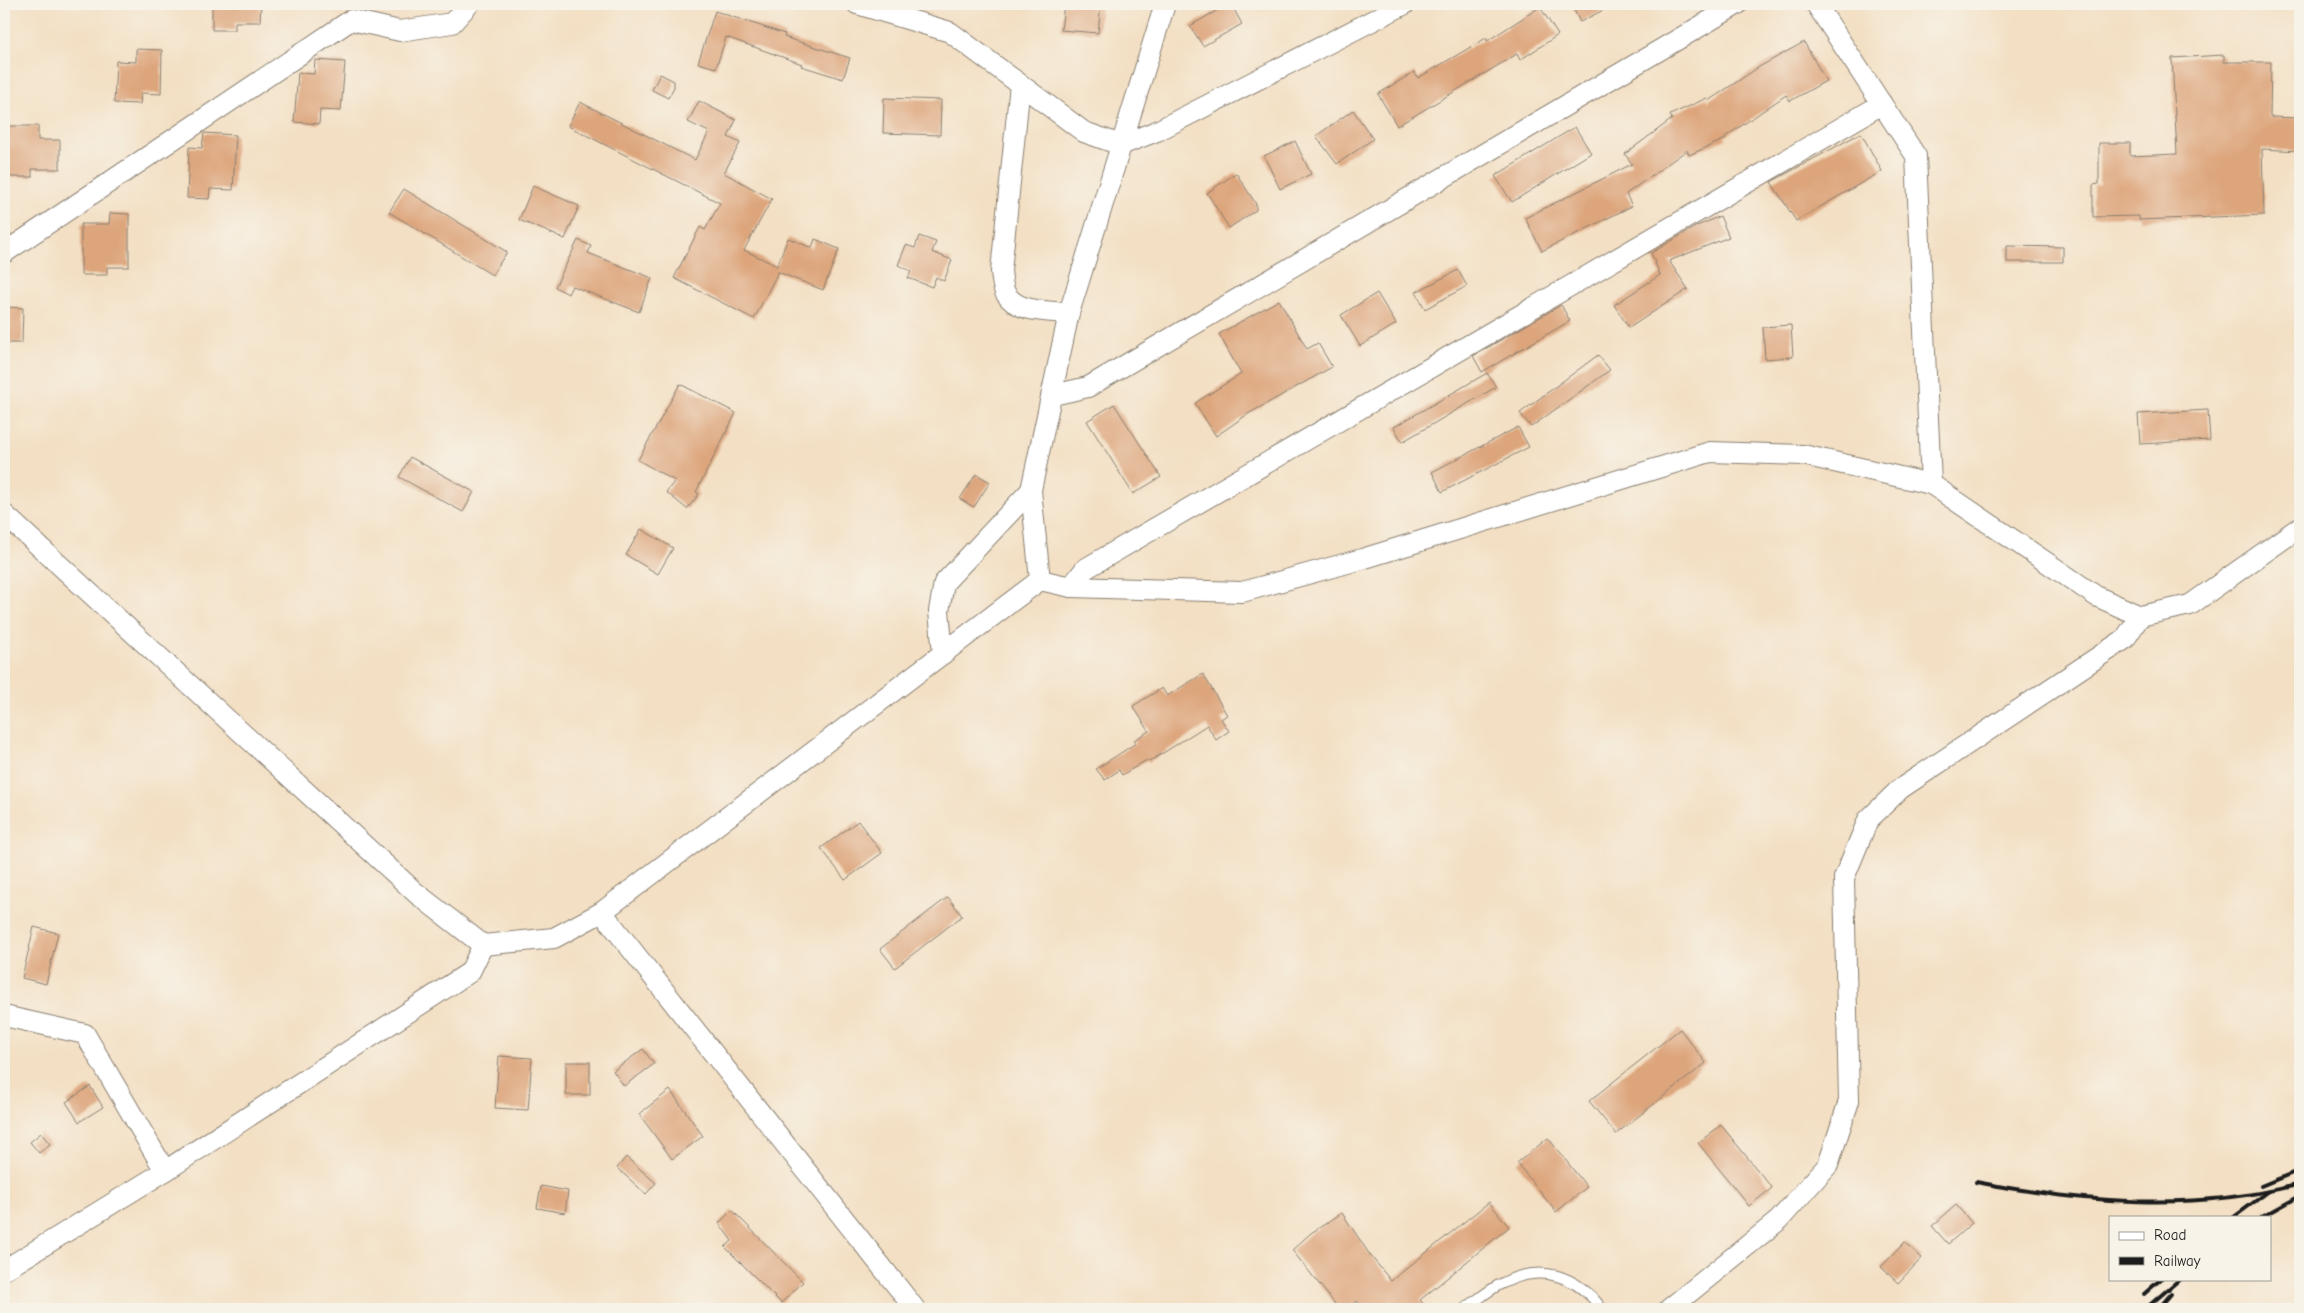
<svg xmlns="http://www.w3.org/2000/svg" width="2304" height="1313" font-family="'Comic Neue',sans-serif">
	<rect width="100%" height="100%" fill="#f7f3e8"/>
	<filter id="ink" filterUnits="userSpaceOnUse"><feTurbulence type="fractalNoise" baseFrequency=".02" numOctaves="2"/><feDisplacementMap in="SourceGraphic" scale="10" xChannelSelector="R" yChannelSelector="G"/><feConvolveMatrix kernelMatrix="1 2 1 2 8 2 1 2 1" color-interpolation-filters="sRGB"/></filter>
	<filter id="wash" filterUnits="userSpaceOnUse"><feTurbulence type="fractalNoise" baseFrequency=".0096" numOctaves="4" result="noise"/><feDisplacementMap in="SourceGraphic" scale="20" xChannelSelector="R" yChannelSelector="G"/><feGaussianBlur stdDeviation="1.12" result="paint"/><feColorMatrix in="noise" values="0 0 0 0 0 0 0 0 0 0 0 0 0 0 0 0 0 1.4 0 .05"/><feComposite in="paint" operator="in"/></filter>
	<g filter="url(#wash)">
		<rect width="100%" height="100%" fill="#f3dfc3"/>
		<g id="blocks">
			<g fill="#dda57c">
				<path d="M212,4H261L260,22H235V30H212Z"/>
				<path d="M1064,4H1101L1098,33L1061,30Z"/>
				<path d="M1228,4H1231L1242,24L1203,46L1190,26Z"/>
				<path d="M1571,4H1615L1580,22Z"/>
				<path d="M1540,7L1558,35L1520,60L1517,54L1397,126L1378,94L1414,72L1418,78L1486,38L1487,41Z"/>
				<path d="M715,11L785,34L784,37L850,58L843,79L801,66L802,64L726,37L716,68L698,63Z"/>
				<path d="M1804,42L1826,81L1790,101L1786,95L1725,137L1726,139L1689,155L1687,150L1626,194L1632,206L1542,251L1525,218L1632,164L1625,154L1672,119L1670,115L1707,98L1708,101L1759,67Z"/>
				<path d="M136,49L162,50L161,94L141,93L140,104L114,103L116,61L136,62Z"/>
				<path d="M2224,55V62H2271L2270,117L2300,118V151L2262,149L2264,215L2139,220V216L2093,217V185L2099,184V143H2130V156L2177,154L2172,58Z"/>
				<path d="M315,60L345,62L341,111L320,110L319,124L294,122L298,73L314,74Z"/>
				<path d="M660,74L674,81V87L668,98L652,90Z"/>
				<path d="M884,98L941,100L940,135L883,133Z"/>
				<path d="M699,101L736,120L728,137L740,143L724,173L772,199L744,250L777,266L788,238L812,248L815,239L839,249L823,290L778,272L754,319L674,278L700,227L705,230L720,203L568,126L580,102L695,160L709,132L688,122Z"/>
				<path d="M1353,110L1373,139L1337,164L1316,136Z"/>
				<path d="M8,126H38V140H60V169H32V177H8Z"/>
				<path d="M1575,127L1591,153L1512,202L1495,176Z"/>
				<path d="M204,133L236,135L233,190L210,189L209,199L187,198L189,147L202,148Z"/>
				<path d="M1861,133L1882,171L1796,221L1771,182Z"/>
				<path d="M1295,141L1311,174L1280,189L1264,156Z"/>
				<path d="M1236,173L1256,204V210L1229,228L1207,193Z"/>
				<path d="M533,186L579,206L565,239L519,220Z"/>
				<path d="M404,189L507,252L492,275L389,212Z"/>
				<path d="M110,213L129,214V267H107V275H81V224H109Z"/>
				<path d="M1720,216L1729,237L1669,261L1688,289L1629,328L1614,305L1660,275L1651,253L1697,226Z"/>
				<path d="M919,236L936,242L932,252L952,260L944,281L936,277L932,287L908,278L911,271L898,265L906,245L915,248Z"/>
				<path d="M578,240L591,246L588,253L652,278L639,312L572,286L568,294L555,287Z"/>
				<path d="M2007,246L2063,247V262H2007Z"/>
				<path d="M1458,270L1467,286L1425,309L1416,292Z"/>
				<path d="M1377,293L1396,324L1360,346L1341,315Z"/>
				<path d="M1279,300L1307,349L1318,343L1332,367L1248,414L1216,436L1195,403L1241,374L1219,334Z"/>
				<path d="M1561,305L1570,321L1482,372L1473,356Z"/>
				<path d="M4,307L23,308L22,343H4Z"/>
				<path d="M1791,325L1793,357L1765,359L1763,327Z"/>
				<path d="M1598,355L1610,370L1531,427L1520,413Z"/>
				<path d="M1487,373L1496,387L1402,442L1394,427Z"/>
				<path d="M680,384L736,413L696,492L699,494L687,509L666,492L675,481L638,460Z"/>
				<path d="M1114,404L1161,477L1133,494L1087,421Z"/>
				<path d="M2208,410L2210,440L2140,444L2138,414Z"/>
				<path d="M1518,427L1529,447L1442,492L1432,472Z"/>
				<path d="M410,457L474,492L463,512L399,477Z"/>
				<path d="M976,474L990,482L974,507L960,499Z"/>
				<path d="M641,529L673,548L658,574L626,555Z"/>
				<path d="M1203,674L1227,715L1221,719L1229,731L1216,740L1207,725L1149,762L1147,760L1122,775L1119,770L1105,780L1096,769L1136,743L1134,740L1149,731L1133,706L1162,688L1167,696Z"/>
				<path d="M858,821L882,853L845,880L821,848Z"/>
				<path d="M948,897L962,916L895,968L880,949Z"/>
				<path d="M34,927L58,933L46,984L22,978Z"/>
				<path d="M1680,1029L1706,1063L1616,1134L1589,1101Z"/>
				<path d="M643,1049L654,1064L624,1086L613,1071Z"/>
				<path d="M499,1056L532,1058L528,1110L495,1108Z"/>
				<rect x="566" y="1062" width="24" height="33"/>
				<path d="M90,1086L103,1107L79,1122L66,1102Z"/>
				<path d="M670,1090L703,1136L672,1159L639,1114Z"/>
				<path d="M1721,1125L1772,1188L1749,1206L1698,1143Z"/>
				<path d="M41,1133L50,1144L39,1153L30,1142Z"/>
				<path d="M1548,1138L1587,1187L1556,1212L1517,1163Z"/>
				<path d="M626,1157L656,1183L646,1194L617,1168Z"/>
				<path d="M541,1186L568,1191L565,1213L537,1208Z"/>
				<path d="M1489,1202L1509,1227L1420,1300L1428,1309H1364L1357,1301L1346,1309H1339L1292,1250L1311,1233L1342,1213L1370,1255L1391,1281Z"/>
				<path d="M1956,1205L1972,1223L1948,1244L1932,1226Z"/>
				<path d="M732,1210L803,1282L781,1303L725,1247L732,1241L719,1223Z"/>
				<path d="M1905,1242L1922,1258L1898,1283L1881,1267Z"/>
			</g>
		</g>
	</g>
	<g filter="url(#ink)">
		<use href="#blocks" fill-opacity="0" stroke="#887e70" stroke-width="1"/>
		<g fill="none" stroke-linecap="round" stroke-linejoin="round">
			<g stroke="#887e70" stroke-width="12">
				<path id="service" d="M1464,1309C1477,1301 1489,1289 1503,1283C1542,1263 1577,1276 1602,1309"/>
			</g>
			<g stroke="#887e70" stroke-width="22">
				<g id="minor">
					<path d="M857,4L950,32L1084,132L1121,145L1157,131L1405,4"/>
					<path d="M1816,4L1916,156L1931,484"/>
					<path d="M1020,84L1001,271C1002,278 1002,288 1006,294C1017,313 1050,311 1069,313"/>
					<path d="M4,253L351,20L400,31L452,23L469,4"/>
					<path d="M1053,395L1088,387L1738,4"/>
					<path d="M4,514L416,893L483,945L554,938L602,912L1040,580L1071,587L1242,592L1362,559L1710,452L1803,455L1931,484L2096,596L2140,616L2190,605L2300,527"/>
					<path d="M1040,580L1031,490L1069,313L1165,4"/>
					<path d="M1071,587L1085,569L1882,104"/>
					<path d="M943,654L939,611L944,583L1031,490"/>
					<path d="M602,912L915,1309"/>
					<path d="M4,1016L85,1034L165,1171"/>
					<path d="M4,1270L165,1171L470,972L483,945"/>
					<path d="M1669,1309L1779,1220L1828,1165L1849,1101L1844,878L1868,820L1900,789L2125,639L2140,616"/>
				</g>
			</g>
			<use href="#service" stroke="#fff" stroke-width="10"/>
			<use href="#minor" stroke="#fff" stroke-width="20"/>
			<g stroke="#1c1c1c" stroke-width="4">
				<path d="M1976,1182C2083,1203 2194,1212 2300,1184"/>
				<path d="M2261,1186L2300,1170"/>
				<path d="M2234,1217L2269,1191"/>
				<path d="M2262,1217L2300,1196"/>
				<path d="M2144,1294L2161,1279"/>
				<path d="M2145,1309L2180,1279"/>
				<path d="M2158,1309L2171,1294"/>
			</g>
		</g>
	</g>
	<rect width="2304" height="1313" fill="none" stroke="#f7f3e8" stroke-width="20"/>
	<rect x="2109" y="1216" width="162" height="65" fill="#f7f3e8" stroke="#9f9d96"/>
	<rect x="2119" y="1232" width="25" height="8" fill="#ffffff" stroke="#9f9d96"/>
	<text x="2154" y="1240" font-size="15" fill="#1c1c1c">Road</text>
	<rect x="2119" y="1257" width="25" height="8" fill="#1c1c1c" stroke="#9f9d96"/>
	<text x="2154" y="1266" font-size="15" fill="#1c1c1c">Railway</text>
</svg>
